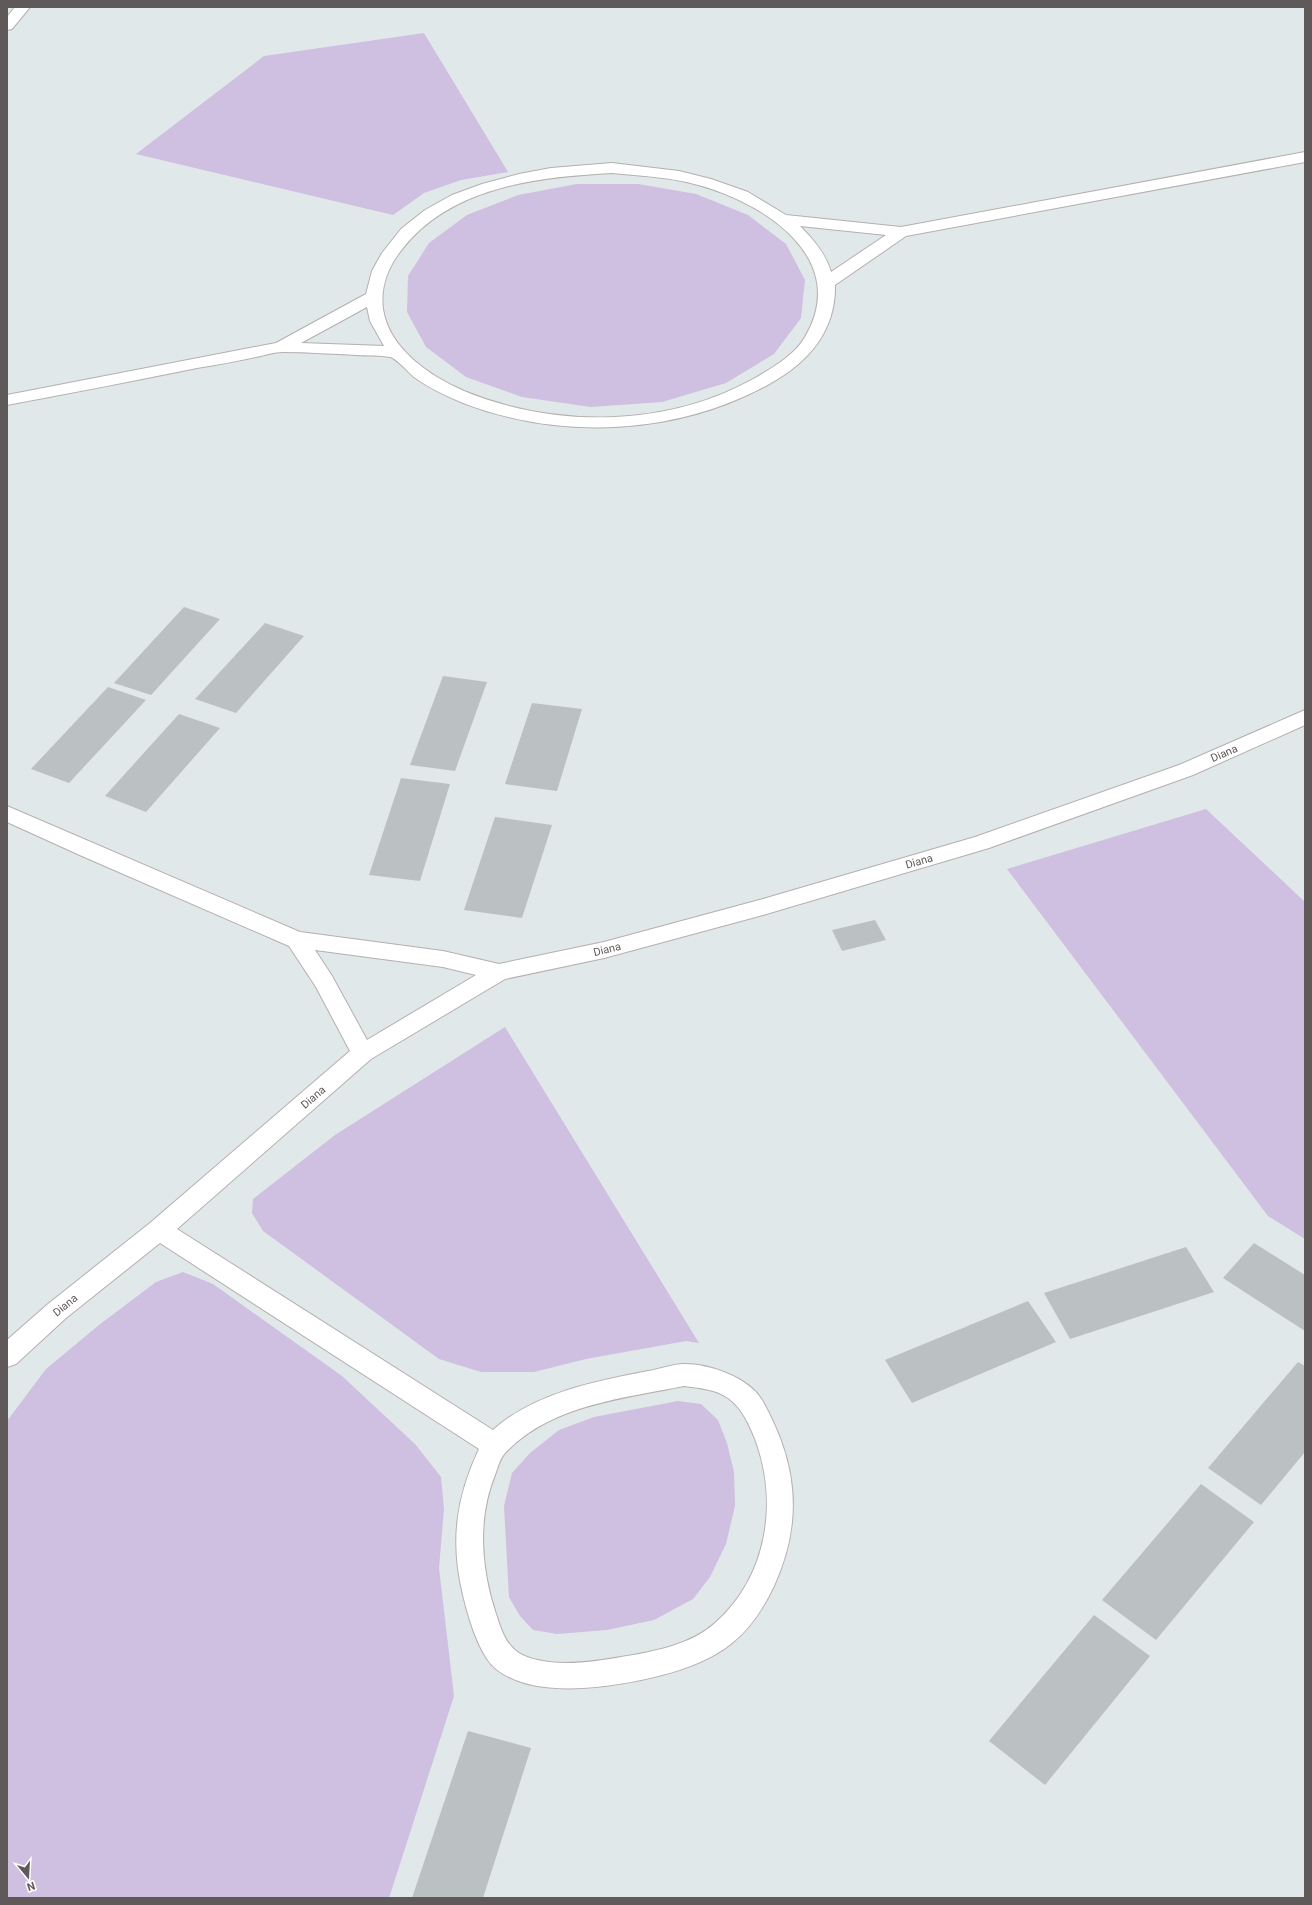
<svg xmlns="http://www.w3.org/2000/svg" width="1312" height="1905" font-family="Roboto,sans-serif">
	<rect width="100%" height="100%" fill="#e0e8ea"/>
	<g fill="#cfbfe0">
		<path d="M424,33L508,172L461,180L424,193L393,215L136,154L264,56Z"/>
		<path d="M577,184H638L696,194L748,215L786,244L805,280L801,318L774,354L726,383L662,402L591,407L522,397L466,377L426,347L407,312L408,276L429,243L467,215L518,195Z"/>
		<path d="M1206,809L1305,902V1239L1268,1216L1007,869Z"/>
		<path d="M505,1027L699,1343L686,1341L586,1359L534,1372H481L439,1359L263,1231L252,1213L253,1199L335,1135Z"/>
		<path d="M183,1272L213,1284L342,1376L415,1444L441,1477L444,1509L439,1568L454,1696L389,1898H7V1421L46,1369L99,1325L156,1282Z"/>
		<path d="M678,1401L701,1404L718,1420L727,1443L734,1472L735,1506L726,1544L710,1577L693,1599L654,1620L607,1630L557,1634L533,1630L520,1616L509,1597L504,1506L512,1473L530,1453L559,1430L594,1417Z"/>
	</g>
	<g fill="#bbc1c3">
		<path d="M184,607L220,619L151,695L114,683Z"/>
		<path d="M265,623L304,636L236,713L195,699Z"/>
		<path d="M443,676L487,682L455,771L410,765Z"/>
		<path d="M108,687L146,700L69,783L31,769Z"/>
		<path d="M532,703L582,709L557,791L505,784Z"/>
		<path d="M179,714L220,728L146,812L105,796Z"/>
		<path d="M401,778L450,784L420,881L369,875Z"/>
		<path d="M495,817L552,825L522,918L464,910Z"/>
		<path d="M875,920L886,940L842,951L832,930Z"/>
		<path d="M1254,1243L1305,1275V1331L1223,1278Z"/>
		<path d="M1186,1247L1214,1292L1070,1339L1044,1293Z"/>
		<path d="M1028,1301L1056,1342L912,1403L885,1360Z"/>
		<path d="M1298,1362L1305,1366V1452L1261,1505L1208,1468Z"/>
		<path d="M1201,1484L1254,1522L1156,1640L1102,1600Z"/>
		<path d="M1094,1615L1150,1656L1045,1785L989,1741Z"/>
		<path d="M468,1731L531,1748L483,1898H412Z"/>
	</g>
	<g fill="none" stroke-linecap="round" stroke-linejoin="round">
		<g stroke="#b5afae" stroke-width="2">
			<g id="minor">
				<path d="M15,7H30L12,29L7,30V17Z"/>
				<path d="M1305,152V162L906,236L835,285C836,330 809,362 771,383C679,435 562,441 463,403C446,396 429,388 414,377C408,372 396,358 390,357C380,355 367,356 357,355C333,354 308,352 283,352C275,352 265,355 256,357C237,361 217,365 197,368C134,381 70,393 7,405V395L276,343L366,294L372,271L382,253L401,229L425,210L452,195L482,184L519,174L551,168L612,163L679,171L711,179L748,192L786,215L901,227ZM612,173C641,176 671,177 698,185C765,203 851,259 805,337C795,355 772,368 755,378C668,427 556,429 464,391C430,376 389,349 383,309C380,286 389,265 403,248C452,186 539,177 612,173ZM800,226L886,235L831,272C826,254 813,239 800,226ZM367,307L370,321L384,346L301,343Z"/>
				<path d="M1305,710V725L1193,775L989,848L763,915L604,958L505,979L371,1059L177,1229L493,1430C534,1393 596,1381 648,1371C660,1369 673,1364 684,1364C710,1364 748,1377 762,1400C797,1462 804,1520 774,1586C764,1607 751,1628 732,1643C701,1669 645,1681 605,1686C571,1690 526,1692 496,1669C479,1655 468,1616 463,1595C450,1542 456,1498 479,1449L160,1243L66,1318L16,1364L7,1367V1340L48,1304L150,1223L350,1051L316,987L289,946L82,856L7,822V806L300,932L443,951L499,964L604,942L763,899L975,837L1179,765ZM315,950L443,967L476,975L367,1040L332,976ZM684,1386C699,1388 715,1389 728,1398C742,1408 749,1424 755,1439C779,1503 767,1577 715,1623C691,1645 652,1652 621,1657C598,1661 572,1665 549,1662C537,1660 524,1658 515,1650C504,1641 500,1626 496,1614C481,1569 477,1519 495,1475C498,1467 500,1457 507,1451C552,1405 624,1398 684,1386Z"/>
			</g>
		</g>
		<use href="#minor" fill="#fff" fill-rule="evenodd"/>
	</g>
	<g text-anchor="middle" stroke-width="3" stroke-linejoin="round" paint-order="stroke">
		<g font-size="11" fill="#605959" stroke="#fff">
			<text transform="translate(1224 753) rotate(-24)" y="4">Diana</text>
			<text transform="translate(919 861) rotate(-16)" y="4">Diana</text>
			<text transform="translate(607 949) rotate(-14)" y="4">Diana</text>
			<text transform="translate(313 1097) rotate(-41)" y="4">Diana</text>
			<text transform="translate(65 1305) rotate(-39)" y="4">Diana</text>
		</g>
	</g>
	<rect width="1312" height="1905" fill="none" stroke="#605959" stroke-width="16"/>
	<g transform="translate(28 1877) rotate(162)" stroke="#ffffff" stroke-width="3" paint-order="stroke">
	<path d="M0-3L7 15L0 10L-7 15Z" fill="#605959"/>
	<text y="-6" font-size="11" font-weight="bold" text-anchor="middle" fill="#605959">N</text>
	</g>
</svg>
